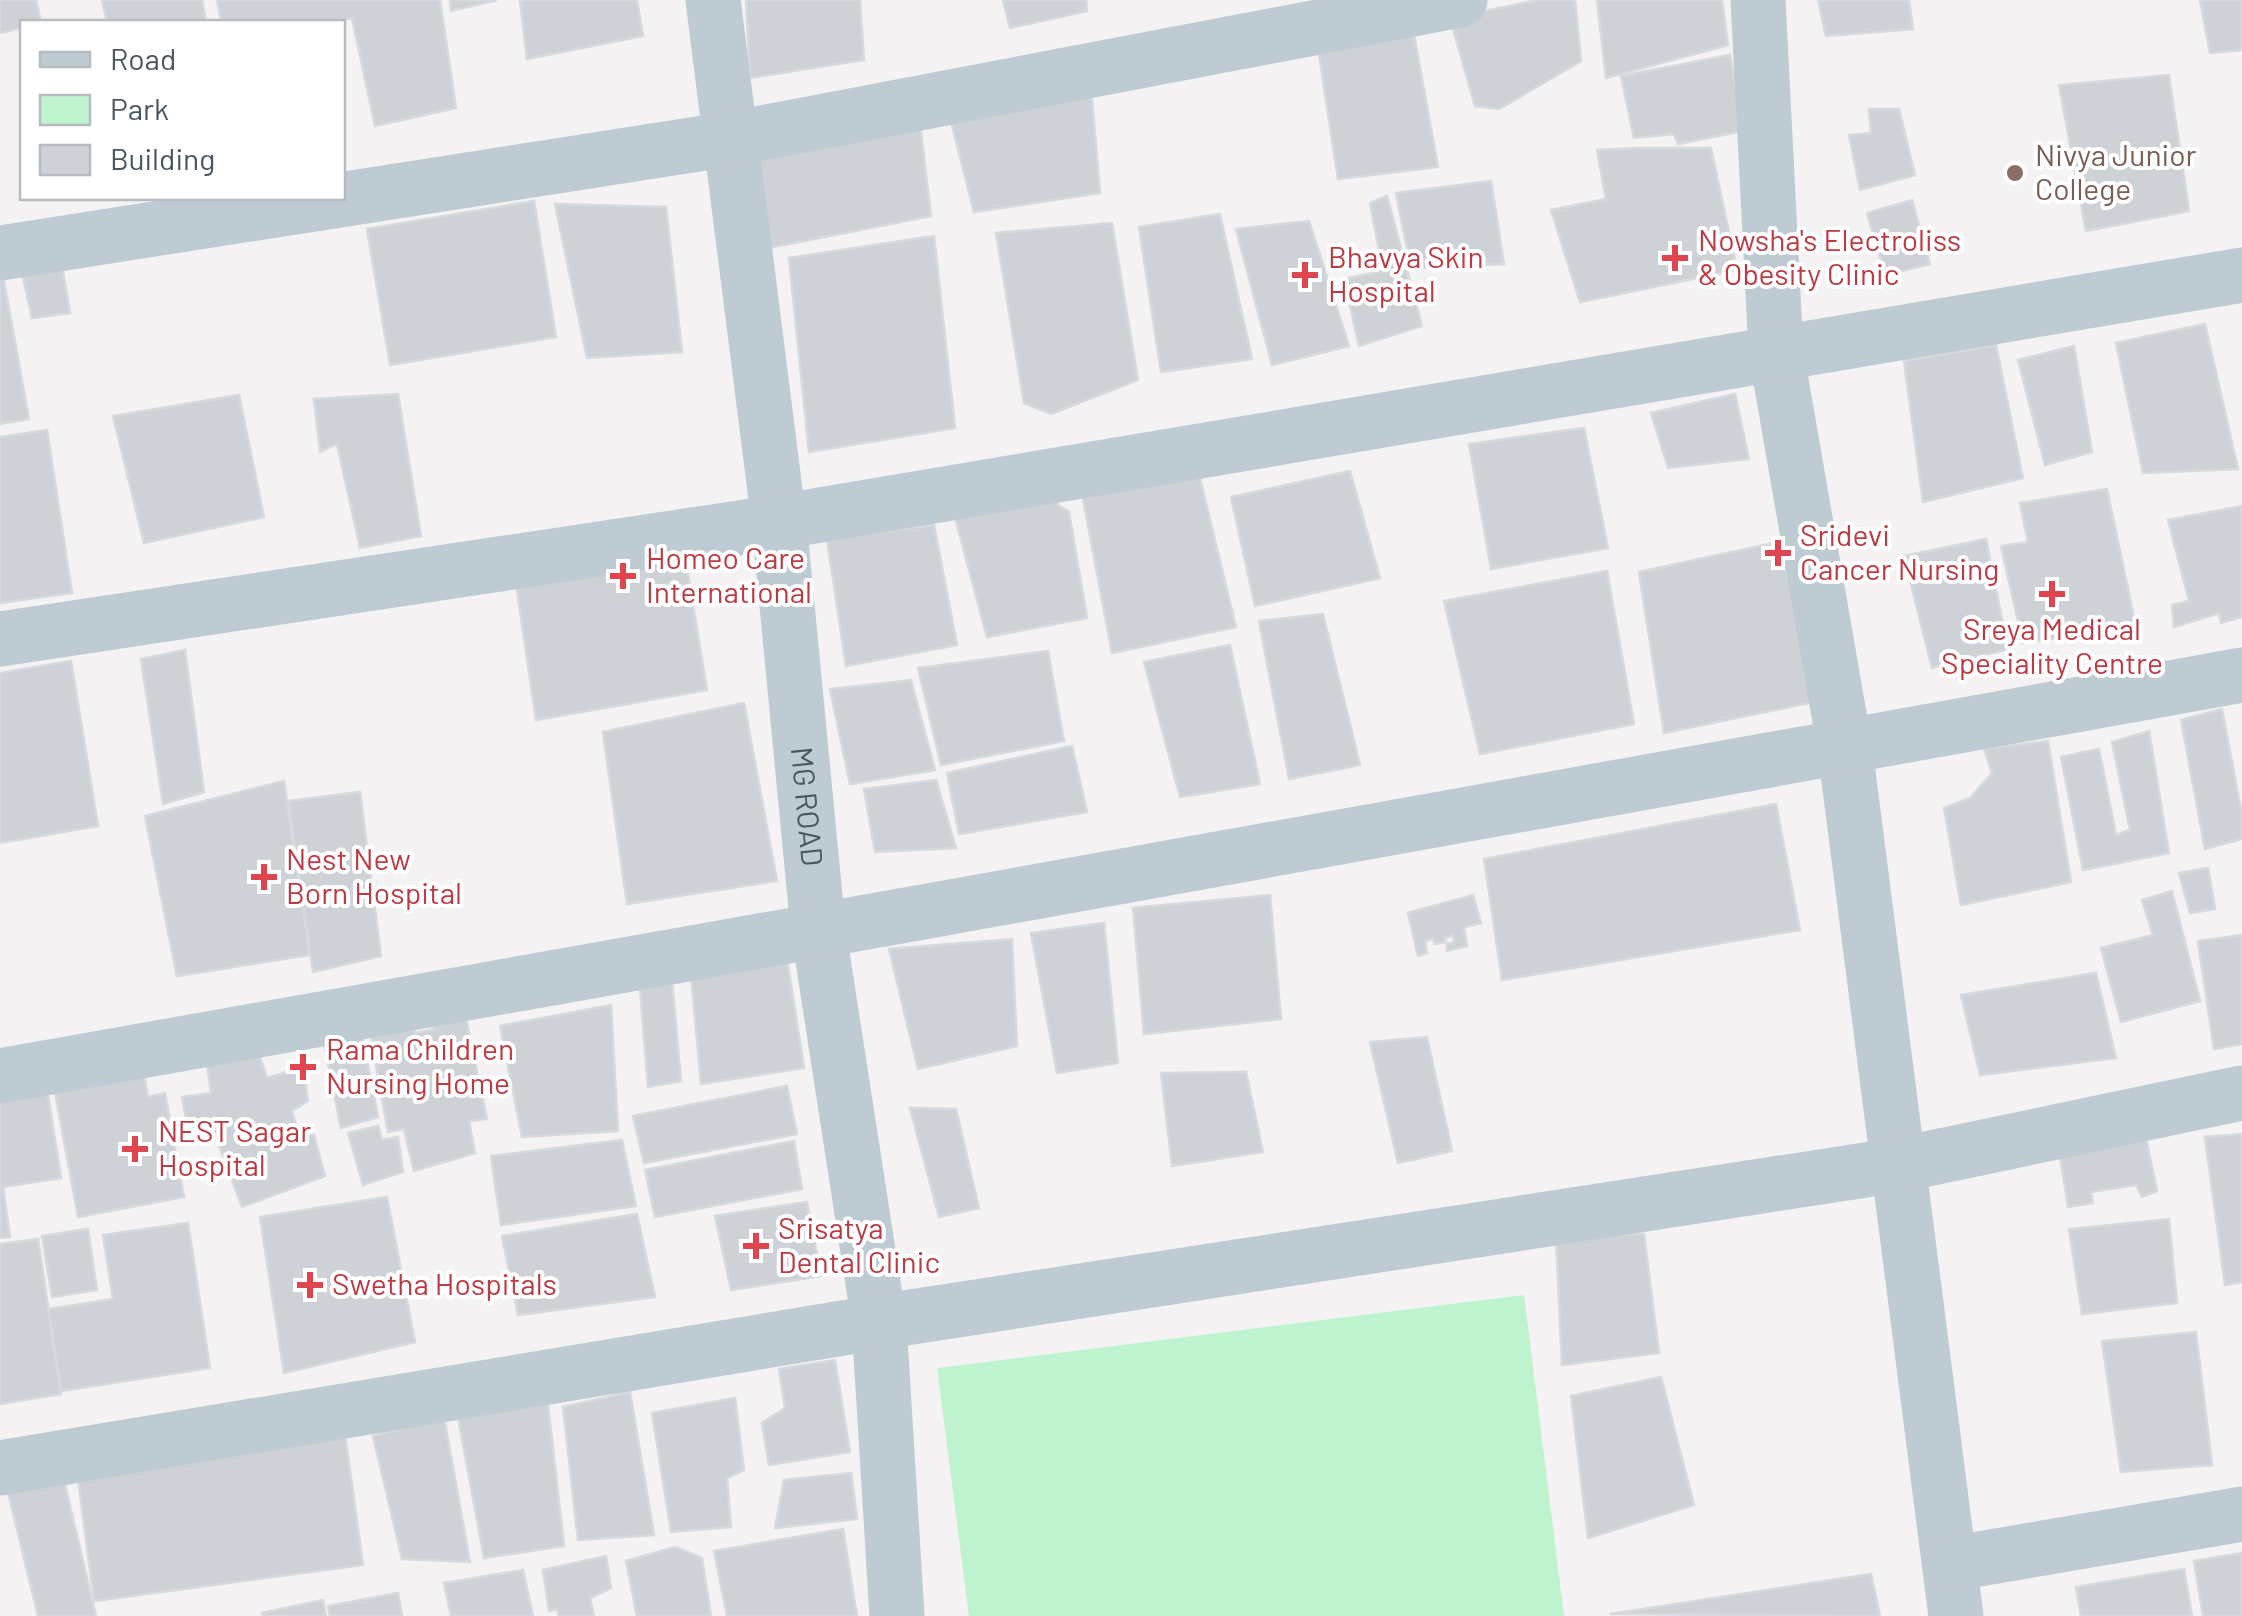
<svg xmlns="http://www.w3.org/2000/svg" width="2242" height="1616" font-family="Barlow,sans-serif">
	<rect width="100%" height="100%" fill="#f4f2f2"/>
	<path fill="#bff3cf" d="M1524,1295L1564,1616H969L937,1368Z"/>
	<g fill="#ced2d7" stroke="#d6d9de" stroke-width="2.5">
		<path d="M0,0H36L41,22H22V28L0,33Z"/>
		<path d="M102,0H202L206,22H107Z"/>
		<path d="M217,0H440L456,108L375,126L352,18L334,22H221Z"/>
		<path d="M450,0H497L451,11Z"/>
		<path d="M520,0H637L643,36L527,59Z"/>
		<path d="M746,0H860L864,60L750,78Z"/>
		<path d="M1003,0H1086L1087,11L1010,28Z"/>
		<path d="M1538,0H1575L1581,61L1499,109L1475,106L1450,18Z"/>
		<path d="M1597,0H1722L1728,45L1606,78Z"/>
		<path d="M1818,0H1909L1913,29L1826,36Z"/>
		<path d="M2200,0H2242V50L2210,53Z"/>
		<path d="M1412,24L1438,167L1338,179L1317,41Z"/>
		<path d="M1730,55L1743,131L1678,144L1674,134L1634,138L1621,76Z"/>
		<path d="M2169,75L2189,211L2086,231L2059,85Z"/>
		<path d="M1091,87L1100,193L974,212L947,106Z"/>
		<path d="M1869,109H1899L1915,175L1860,190L1849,135L1871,133Z"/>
		<path d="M919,115L931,216L763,249L754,140Z"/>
		<path d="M1641,148H1711L1737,270L1580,302L1551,210L1606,199L1597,150Z"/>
		<path d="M1491,181L1504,264L1411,268L1396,193Z"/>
		<path d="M1387,196L1422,326L1359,346L1344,279L1383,271L1370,203Z"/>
		<path d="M1912,200L1930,264L1885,275L1867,213Z"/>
		<path d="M534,201L556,337L390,365L367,229Z"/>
		<path d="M555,204L666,207L682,352L587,358Z"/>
		<path d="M1220,214L1252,359L1161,372L1139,227Z"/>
		<path d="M1309,221L1349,346L1272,365L1236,229Z"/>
		<path d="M1112,223L1138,380L1051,414L1024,403L996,233Z"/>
		<path d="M934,236L955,428L809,452L789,258Z"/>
		<path d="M62,266L70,313L32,318L21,268Z"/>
		<path d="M2,270L29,419L0,424V271Z"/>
		<path d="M2205,324L2238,469L2143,473L2116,343Z"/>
		<path d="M1996,345L2023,478L1923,502L1904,361Z"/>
		<path d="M2074,346L2092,452L2045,465L2018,360Z"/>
		<path d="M398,394L421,536L360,548L337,444L320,452L314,399Z"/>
		<path d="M1735,394L1749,459L1668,468L1651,413Z"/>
		<path d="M239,395L264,517L144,543L113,416Z"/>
		<path d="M1584,428L1608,548L1491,569L1469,444Z"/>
		<path d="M47,430L72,593L0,603V437Z"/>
		<path d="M1196,462L1236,627L1112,653L1080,483Z"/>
		<path d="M1350,471L1380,578L1255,606L1231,497Z"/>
		<path d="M2107,489L2136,627L2023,643L2001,546L2028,542L2020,503Z"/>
		<path d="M1041,493L1069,512L1087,618L987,637L953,510Z"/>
		<path d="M2242,506V617L2221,623L2219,613L2174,627L2172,605L2189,601L2168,520Z"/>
		<path d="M934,525L957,645L846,666L827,539Z"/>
		<path d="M1792,539L1828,699L1664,733L1639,572Z"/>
		<path d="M1986,539L2008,649L1932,668L1904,556Z"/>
		<path d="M684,550L707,690L536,720L515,576Z"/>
		<path d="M1607,571L1634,724L1480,754L1444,601Z"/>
		<path d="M1323,614L1360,765L1289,779L1259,621Z"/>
		<path d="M1230,645L1260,784L1180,797L1144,662Z"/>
		<path d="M185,650L204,792L163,804L141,659Z"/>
		<path d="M1048,651L1064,741L941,765L918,668Z"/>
		<path d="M71,661L98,826L0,843V673Z"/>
		<path d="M911,680L935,770L850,784L830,689Z"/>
		<path d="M744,703L777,881L627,904L603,732Z"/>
		<path d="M2222,709L2242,815V839L2205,849L2181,720Z"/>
		<path d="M2149,731L2169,853L2083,870L2061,757L2099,749L2116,835L2130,830L2112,742Z"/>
		<path d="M2048,741L2071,882L1961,905L1944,808L1970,798L1992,773L1984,749Z"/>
		<path d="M1072,746L1087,812L959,834L947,773Z"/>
		<path d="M936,780L956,848L875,852L864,789Z"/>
		<path d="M284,781L310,955L177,976L145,816Z"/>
		<path d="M360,792L381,956L313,972L288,801Z"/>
		<path d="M1776,804L1800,930L1502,980L1484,859Z"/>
		<path d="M2208,868L2215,909L2190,913L2179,873Z"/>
		<path d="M2172,891L2200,1001L2121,1022L2101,948L2153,935L2142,900Z"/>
		<path d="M1270,895L1281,1019L1144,1034L1133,908Z"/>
		<path d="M1473,895L1481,923L1464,927L1467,946L1447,951V944L1454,942L1453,935L1445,938L1446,942L1435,944L1433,939L1425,941L1427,953L1418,956L1408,913Z"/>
		<path d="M1104,923L1118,1063L1057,1073L1031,933Z"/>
		<path d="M2242,935V1044L2214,1049L2198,941Z"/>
		<path d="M1012,939L1017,1046L918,1069L889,949Z"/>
		<path d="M787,959L804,1068L701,1084L691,975Z"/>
		<path d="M671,969L681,1081L648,1087L639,976Z"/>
		<path d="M2096,973L2116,1058L1980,1075L1961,995Z"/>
		<path d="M611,1005L618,1131L522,1137L500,1026Z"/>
		<path d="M433,1011L465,1014L487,1119L469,1121L475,1153L414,1171L404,1129L388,1132L368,1021L407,1015L415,1033L434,1029Z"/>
		<path d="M362,1034L378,1117L341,1128L324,1044Z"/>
		<path d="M1427,1037L1452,1151L1398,1163L1370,1042Z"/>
		<path d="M257,1048L267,1078L303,1067L308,1101L292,1111L299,1135H314L325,1176L242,1207L212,1127L189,1134L182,1097L211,1093L207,1064Z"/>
		<path d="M1246,1072L1263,1152L1172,1166L1161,1073Z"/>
		<path d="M144,1075L148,1097L165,1093L184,1197L78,1217L55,1092Z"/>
		<path d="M787,1086L797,1134L644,1163L633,1116Z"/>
		<path d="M47,1089L61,1178L3,1187L10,1237L0,1238V1097Z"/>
		<path d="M910,1108L956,1109L979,1208L939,1217Z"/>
		<path d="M378,1126L382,1140L398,1137L403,1172L363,1185L348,1133Z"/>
		<path d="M2242,1134V1282L2225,1285L2205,1137Z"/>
		<path d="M2146,1138L2157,1191L2142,1197L2136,1185L2091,1192L2093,1203L2068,1207L2058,1143Z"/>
		<path d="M622,1140L636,1206L501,1225L491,1156Z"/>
		<path d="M794,1141L802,1189L655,1217L645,1170Z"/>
		<path d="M387,1197L415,1342L284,1373L260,1217Z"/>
		<path d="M807,1202L821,1276L731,1290L715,1216Z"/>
		<path d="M637,1214L655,1297L518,1315L502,1236Z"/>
		<path d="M2169,1219L2177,1303L2082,1314L2069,1229Z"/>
		<path d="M188,1223L210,1368L61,1391L48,1309L113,1299L103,1235Z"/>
		<path d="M88,1229L97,1290L52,1297L42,1236Z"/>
		<path d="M1644,1234L1659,1353L1562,1365L1556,1237Z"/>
		<path d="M38,1239L61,1394L0,1404V1244Z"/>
		<path d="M2196,1332L2212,1465L2121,1472L2102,1341Z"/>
		<path d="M835,1360L850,1452L769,1465L762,1423L785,1408L779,1369Z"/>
		<path d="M1661,1377L1694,1505L1588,1538L1571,1396Z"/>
		<path d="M630,1392L654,1535L578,1540L563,1407Z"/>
		<path d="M735,1398L744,1470L727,1478L731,1527L671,1532L652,1413Z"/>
		<path d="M548,1404L564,1546L484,1558L458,1417Z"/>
		<path d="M444,1417L470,1562L402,1559L373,1436Z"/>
		<path d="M344,1427L363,1565L94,1601L76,1463Z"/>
		<path d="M61,1468L96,1616H38L5,1480Z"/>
		<path d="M851,1473L857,1519L775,1528L784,1480Z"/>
		<path d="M843,1529L857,1616H727L714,1551Z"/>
		<path d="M675,1547L702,1558L711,1616H637L626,1561Z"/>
		<path d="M2242,1553V1616H2203L2194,1561Z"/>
		<path d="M606,1556L611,1588L590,1598L594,1616H559L557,1609L549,1611L543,1570Z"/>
		<path d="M2184,1569L2192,1616H2081L2076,1587Z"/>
		<path d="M523,1570L533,1616H451L444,1583Z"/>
		<path d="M1871,1574L1880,1616L1610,1614Z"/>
		<path d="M398,1593L402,1616H330L328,1606Z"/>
		<path d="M323,1600L326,1616H263L262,1613Z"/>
	</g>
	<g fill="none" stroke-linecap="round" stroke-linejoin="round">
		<g stroke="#bfcbd2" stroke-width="55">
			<path id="s1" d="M713,0L779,522L818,928L879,1322L897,1616"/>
			<path d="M1758,0L1776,352L1845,749L1956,1616"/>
			<path d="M0,253L730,139L1460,0"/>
			<path d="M0,639L779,522L2242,275"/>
			<path d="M0,1076C747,941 1496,814 2242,675"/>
			<path d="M0,1468L879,1322L1898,1165L2242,1093"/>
			<path d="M1950,1564L2242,1514"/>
		</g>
	</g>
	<circle fill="#8d6e63" stroke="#fff" stroke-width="4" cx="2015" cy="173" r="10"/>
	<g fill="#e0444e" stroke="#fff" stroke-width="4">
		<path d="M1670 243h10v10h10v10h-10v10h-10v-10h-10v-10h10z"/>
		<path d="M1300 260h10v10h10v10h-10v10h-10v-10h-10v-10h10z"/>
		<path d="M1773 538h10v10h10v10h-10v10h-10v-10h-10v-10h10z"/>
		<path d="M618 561h10v10h10v10h-10v10h-10v-10h-10v-10h10z"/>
		<path d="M2047 579h10v10h10v10h-10v10h-10v-10h-10v-10h10z"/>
		<path d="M259 862h10v10h10v10h-10v10h-10v-10h-10v-10h10z"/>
		<path d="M298 1052h10v10h10v10h-10v10h-10v-10h-10v-10h10z"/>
		<path d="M130 1134h10v10h10v10h-10v10h-10v-10h-10v-10h10z"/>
		<path d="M751 1231h10v10h10v10h-10v10h-10v-10h-10v-10h10z"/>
		<path d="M305 1270h10v10h10v10h-10v10h-10v-10h-10v-10h10z"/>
	</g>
	<g text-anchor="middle" stroke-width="8" stroke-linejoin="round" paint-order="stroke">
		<g font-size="30" fill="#785e54" stroke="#fff" text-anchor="start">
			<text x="2035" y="166">Nivya Junior<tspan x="2035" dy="34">College</tspan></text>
		</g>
		<g font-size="30" fill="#be3a42" stroke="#fff" text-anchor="start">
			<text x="1698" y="251">Nowsha's Electroliss<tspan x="1698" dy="34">&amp; Obesity Clinic</tspan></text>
			<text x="1328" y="268">Bhavya Skin<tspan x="1328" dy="34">Hospital</tspan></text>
			<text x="1800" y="546">Sridevi<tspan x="1800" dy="34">Cancer Nursing</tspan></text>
			<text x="646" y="569">Homeo Care<tspan x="646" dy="34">International</tspan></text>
			<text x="2052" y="640" text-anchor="middle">Sreya Medical<tspan x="2052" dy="34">Speciality Centre</tspan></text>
			<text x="286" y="870">Nest New<tspan x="286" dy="34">Born Hospital</tspan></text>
			<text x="326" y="1060">Rama Children<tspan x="326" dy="34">Nursing Home</tspan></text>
			<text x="158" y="1142">NEST Sagar<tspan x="158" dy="34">Hospital</tspan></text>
			<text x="778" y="1239">Srisatya<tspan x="778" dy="34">Dental Clinic</tspan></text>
			<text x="332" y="1295">Swetha Hospitals</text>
		</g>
		<g font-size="30" fill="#485761" stroke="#fff">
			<text dy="10" stroke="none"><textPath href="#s1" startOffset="812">MG ROAD</textPath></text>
		</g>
	</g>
	<rect x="20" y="20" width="325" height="180" fill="#ffffff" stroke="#b6bcc0" stroke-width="2.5"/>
	<rect x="40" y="52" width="50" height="15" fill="#bfcbd2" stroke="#b6bcc0" stroke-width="2.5"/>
	<text x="110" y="70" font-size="30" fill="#485761">Road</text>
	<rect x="40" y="95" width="50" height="30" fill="#bff3cf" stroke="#b6bcc0" stroke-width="2.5"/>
	<text x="110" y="120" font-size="30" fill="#485761">Park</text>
	<rect x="40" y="145" width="50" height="30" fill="#ced2d7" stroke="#b6bcc0" stroke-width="2.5"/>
	<text x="110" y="170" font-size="30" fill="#485761">Building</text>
</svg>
